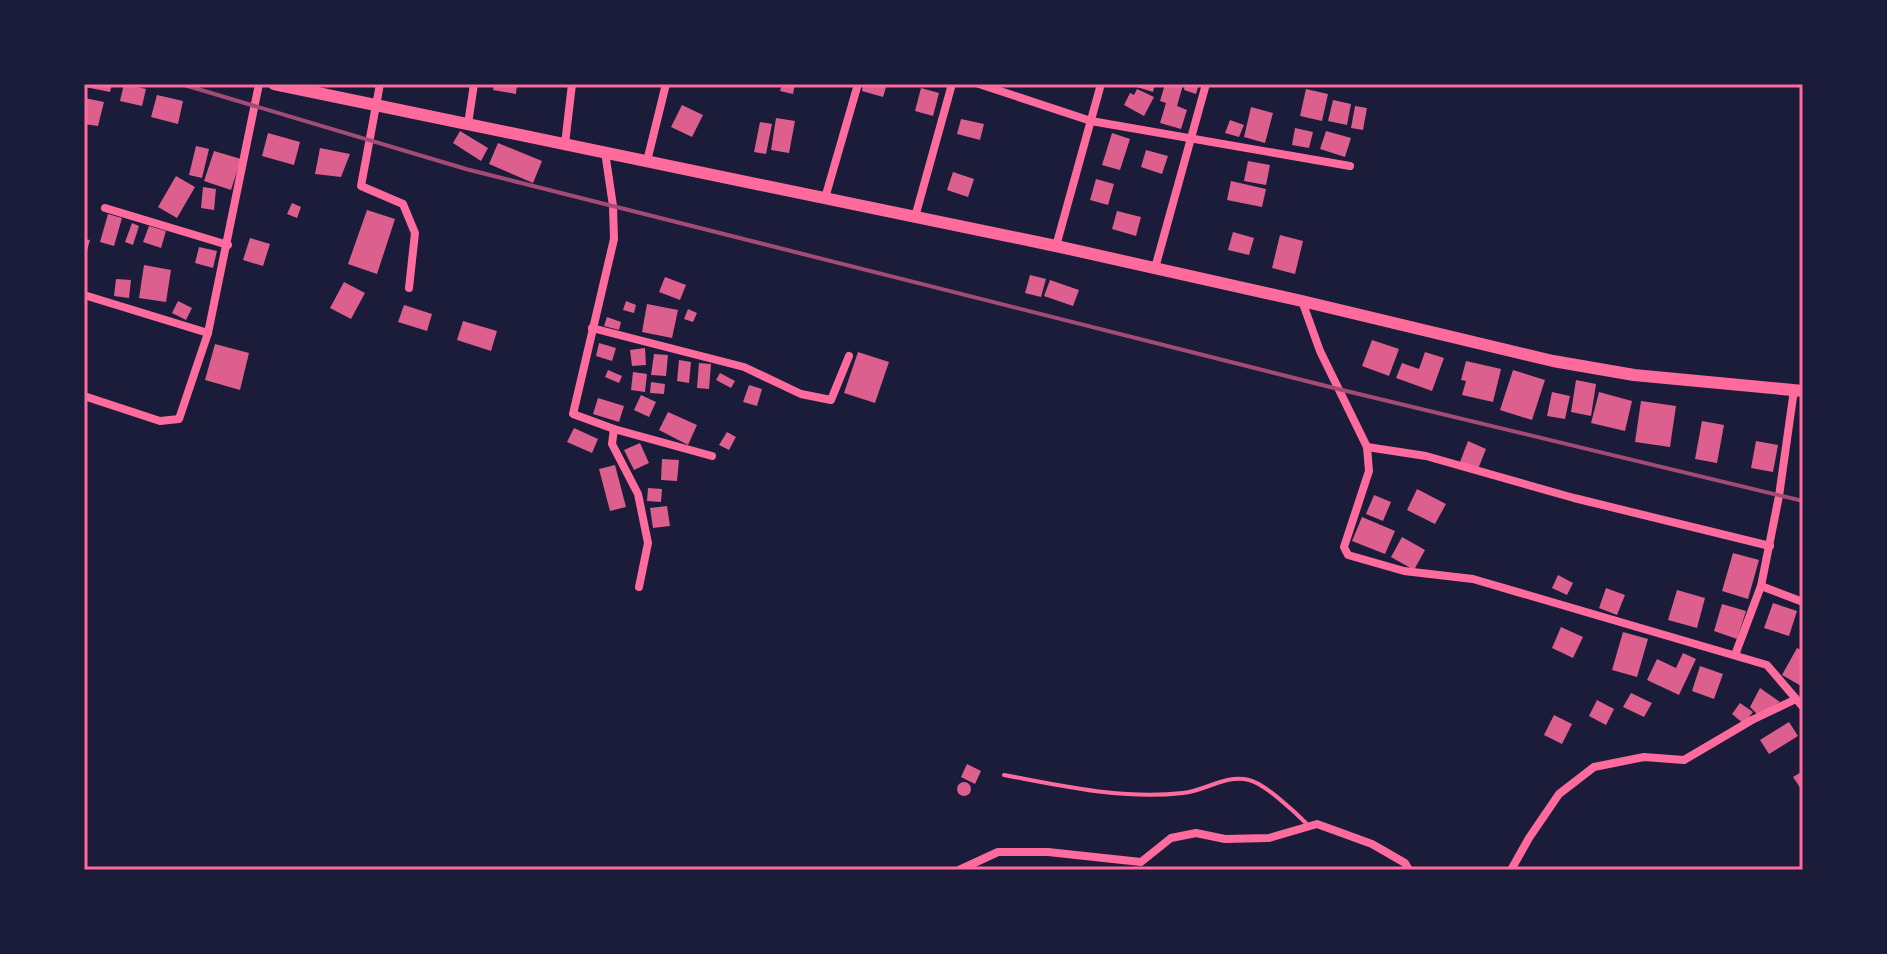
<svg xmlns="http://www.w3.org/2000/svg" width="1887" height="954" font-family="'Sofia Sans Condensed',sans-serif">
	<rect width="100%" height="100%" fill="#1b1b3a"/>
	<g fill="#dd5f8e">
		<path d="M86,84H112L110,92L85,87Z"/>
		<path d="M124,84L146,89L142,106L120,101Z"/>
		<path d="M494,84H517L516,94L493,90Z"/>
		<path d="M782,84H795L793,94L780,91Z"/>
		<path d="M863,84H887L883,97L862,91Z"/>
		<path d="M1127,84H1155L1153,92Z"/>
		<path d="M1165,84L1183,85L1177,106L1187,110L1181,129L1160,123L1166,103L1160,101Z"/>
		<path d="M1185,84H1199L1196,94L1184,90Z"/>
		<path d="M921,88L939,93L933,116L915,111Z"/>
		<path d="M1137,89L1154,97L1144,116L1124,105L1130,93L1134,95Z"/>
		<path d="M1306,89L1328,94L1322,121L1300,116Z"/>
		<path d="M157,95L183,101L178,124L151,117Z"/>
		<path d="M85,98L104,102L98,126L84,124Z"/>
		<path d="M1333,100L1351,104L1347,125L1328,121Z"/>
		<path d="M682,105L703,115L692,137L671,127Z"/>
		<path d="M1355,106L1367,108L1363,130L1351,128Z"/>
		<path d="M1251,107L1273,113L1265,143L1244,137Z"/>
		<path d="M776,118L795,121L789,153L771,150Z"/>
		<path d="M961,119L984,124L980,140L957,134Z"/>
		<path d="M1230,120L1244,125L1239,137L1225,133Z"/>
		<path d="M760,122L772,124L766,154L754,152Z"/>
		<path d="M1295,128L1313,132L1309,148L1292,145Z"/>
		<path d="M460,131L488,148L481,161L453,143Z"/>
		<path d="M1326,131L1351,138L1345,157L1320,149Z"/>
		<path d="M268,133L300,142L294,165L262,156Z"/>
		<path d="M1112,133L1130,139L1120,170L1102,165Z"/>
		<path d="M498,143L542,161L533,183L489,164Z"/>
		<path d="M196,146L209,149L202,178L189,175Z"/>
		<path d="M320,148L350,154L341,177L315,174Z"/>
		<path d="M1146,150L1168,156L1162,174L1141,167Z"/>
		<path d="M214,151L241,159L231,190L204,181Z"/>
		<path d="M1248,161L1270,165L1266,185L1244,181Z"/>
		<path d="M953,172L974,179L968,197L947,190Z"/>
		<path d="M176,176L195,187L177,218L158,207Z"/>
		<path d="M1096,179L1114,184L1108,205L1090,200Z"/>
		<path d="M1231,181L1266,189L1262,207L1227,200Z"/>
		<path d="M203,187L216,189L214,210L201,208Z"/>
		<path d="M292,203L301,207L297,218L287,214Z"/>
		<path d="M367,210L395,219L377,274L348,264Z"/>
		<path d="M1117,211L1141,217L1136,236L1112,229Z"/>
		<path d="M108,214L122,218L114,246L100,242Z"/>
		<path d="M132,223L139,226L133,245L125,242Z"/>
		<path d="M149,226L166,231L161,248L143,242Z"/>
		<path d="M1233,232L1254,238L1249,255L1228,250Z"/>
		<path d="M1280,235L1303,241L1295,274L1272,268Z"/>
		<path d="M250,238L270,244L263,266L243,260Z"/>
		<path d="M84,239L90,240L85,257H84Z"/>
		<path d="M199,247L217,251L213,268L195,263Z"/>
		<path d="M144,265L171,270L166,302L139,298Z"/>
		<path d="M1030,275L1046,279L1041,297L1025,293Z"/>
		<path d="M665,277L686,285L680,300L659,292Z"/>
		<path d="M116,279L131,280L129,298L114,296Z"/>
		<path d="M1050,280L1079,290L1073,306L1044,296Z"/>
		<path d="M344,282L365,293L351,319L330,308Z"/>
		<path d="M178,301L192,308L186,320L172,313Z"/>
		<path d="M626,301L636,305L634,313L623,310Z"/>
		<path d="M647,304L678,310L672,338L642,332Z"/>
		<path d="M404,305L432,314L427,331L398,322Z"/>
		<path d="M688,309L697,313L693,322L684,319Z"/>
		<path d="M607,317L621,322L619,330L604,326Z"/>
		<path d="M463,321L497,331L491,351L457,340Z"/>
		<path d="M1372,340L1399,349L1389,376L1362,366Z"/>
		<path d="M599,343L616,348L612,361L596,356Z"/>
		<path d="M215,344L249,353L240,390L205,380Z"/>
		<path d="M645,348L646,365L632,366L630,350Z"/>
		<path d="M858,352L889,362L875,403L844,393Z"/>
		<path d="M1425,352L1444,358L1432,391L1396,378L1402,363L1419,369Z"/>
		<path d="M654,354L668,355L666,376L651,375Z"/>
		<path d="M679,360L691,362L689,383L677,381Z"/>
		<path d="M1466,361L1501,369L1493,402L1462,395L1466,381L1461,380Z"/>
		<path d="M699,363L711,364L709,389L697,388Z"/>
		<path d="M608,370L622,376L619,383L605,377Z"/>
		<path d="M1513,370L1545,380L1532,420L1500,410Z"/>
		<path d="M633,372L647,374L645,392L631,390Z"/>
		<path d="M720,373L735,381L731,388L716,380Z"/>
		<path d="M1576,380L1596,384L1591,416L1571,412Z"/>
		<path d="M651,382L665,384L664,394L650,393Z"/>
		<path d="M749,385L762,389L757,406L743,402Z"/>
		<path d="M1552,392L1570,396L1565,419L1547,416Z"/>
		<path d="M1599,392L1632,401L1625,431L1591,423Z"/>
		<path d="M641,395L656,402L649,417L634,410Z"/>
		<path d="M598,398L624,406L619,422L593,414Z"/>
		<path d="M1641,401L1676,406L1670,447L1635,442Z"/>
		<path d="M668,412L697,425L688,445L659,430Z"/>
		<path d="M1702,421L1724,425L1717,463L1695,459Z"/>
		<path d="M574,428L598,439L592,453L567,442Z"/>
		<path d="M727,432L736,437L729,450L719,445Z"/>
		<path d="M1468,441L1486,449L1478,469L1460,462Z"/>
		<path d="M1756,441L1778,445L1773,472L1751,468Z"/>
		<path d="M640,443L649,463L634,470L624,450Z"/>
		<path d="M662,459L679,460L677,481L661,480Z"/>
		<path d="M615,465L626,507L610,511L599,469Z"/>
		<path d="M648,488L662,489L661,502L647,501Z"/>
		<path d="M1417,489L1446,504L1435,524L1407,510Z"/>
		<path d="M1374,495L1391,502L1383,521L1366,514Z"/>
		<path d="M667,506L670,526L653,528L650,508Z"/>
		<path d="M1362,517L1395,531L1385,554L1352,541Z"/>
		<path d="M1402,537L1425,550L1414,570L1391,557Z"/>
		<path d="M1733,553L1759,560L1748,599L1722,591Z"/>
		<path d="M1558,575L1573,583L1567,595L1552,588Z"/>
		<path d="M1606,588L1625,595L1617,615L1599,608Z"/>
		<path d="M1677,590L1705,598L1697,628L1668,620Z"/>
		<path d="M1773,603L1797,611L1789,636L1764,628Z"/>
		<path d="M1722,604L1746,611L1737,639L1714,631Z"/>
		<path d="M1561,627L1583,637L1573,658L1552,648Z"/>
		<path d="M1623,632L1648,639L1637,677L1612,670Z"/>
		<path d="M1797,648L1803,651V687L1782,675Z"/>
		<path d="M1683,653L1696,659L1679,695L1647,680L1657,659L1676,668Z"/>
		<path d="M1700,666L1723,674L1714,699L1692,691Z"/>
		<path d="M1760,688L1780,702L1758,715L1750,707Z"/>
		<path d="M1631,693L1652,703L1644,717L1623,707Z"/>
		<path d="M1597,700L1614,709L1606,725L1589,716Z"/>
		<path d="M1740,703L1753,712L1744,724L1732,714Z"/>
		<path d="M1554,715L1572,724L1562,744L1544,735Z"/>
		<path d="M1789,722L1798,736L1769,754L1760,740Z"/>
		<path d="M967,764L981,771L975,784L961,777Z"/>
		<path d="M1803,771V792L1793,777Z"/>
		<circle cx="964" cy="789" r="7"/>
	</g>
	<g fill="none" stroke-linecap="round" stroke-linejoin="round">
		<path stroke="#ff6b9d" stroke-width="4" d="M1004,775C1063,786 1123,800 1183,793C1205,791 1226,774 1249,780C1264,783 1296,813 1308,825"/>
		<g stroke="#ff6b9d" stroke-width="8">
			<path d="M380,84L361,186L403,204L415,233L409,288"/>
			<path d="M979,84L1091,121L1350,166"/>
			<path d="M468,124L474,84"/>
			<path d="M565,144L572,84"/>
			<path d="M605,152L613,206L614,239L573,414L614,429L712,456"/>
			<path d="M647,161L666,84"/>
			<path d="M825,198L858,84"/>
			<path d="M105,208L228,245"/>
			<path d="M915,217L952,84"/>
			<path d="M1056,246L1101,84"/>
			<path d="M1155,268L1206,84"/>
			<path d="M84,295L208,333"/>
			<path d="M1302,301L1320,351L1367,447L1369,471L1344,547L1348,555L1404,571L1473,579L1767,665L1803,707"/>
			<path d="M592,328L744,367L801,394L831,400L849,356"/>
			<path d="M84,396L160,421L179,419L208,333L259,84"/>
			<path d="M614,429L612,444L638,494L648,543L639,587"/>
			<path d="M1367,447L1426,456L1574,498L1770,546"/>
			<path d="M1761,586L1803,602"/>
			<path d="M1735,655L1761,586L1779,496L1794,390"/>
			<path d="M959,870L998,852H1048L1141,862L1171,838L1196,833L1225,839L1269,838L1317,824L1372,844L1405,863L1409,870"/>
			<path d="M1511,870L1529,838L1559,794L1594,767L1644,757L1684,760L1752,720L1796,699"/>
		</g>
		<path stroke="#ff6b9d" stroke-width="12" d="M274,84L1056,246L1302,301L1553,361L1634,375L1803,391"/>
		<path stroke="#a44b75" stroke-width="4" d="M181,84L466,169L1338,389L1803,501"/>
	</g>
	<rect width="1887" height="954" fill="none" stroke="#1b1b3a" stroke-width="172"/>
	<rect x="86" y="86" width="1715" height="782" fill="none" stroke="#ff6b9d" stroke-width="3"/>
</svg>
